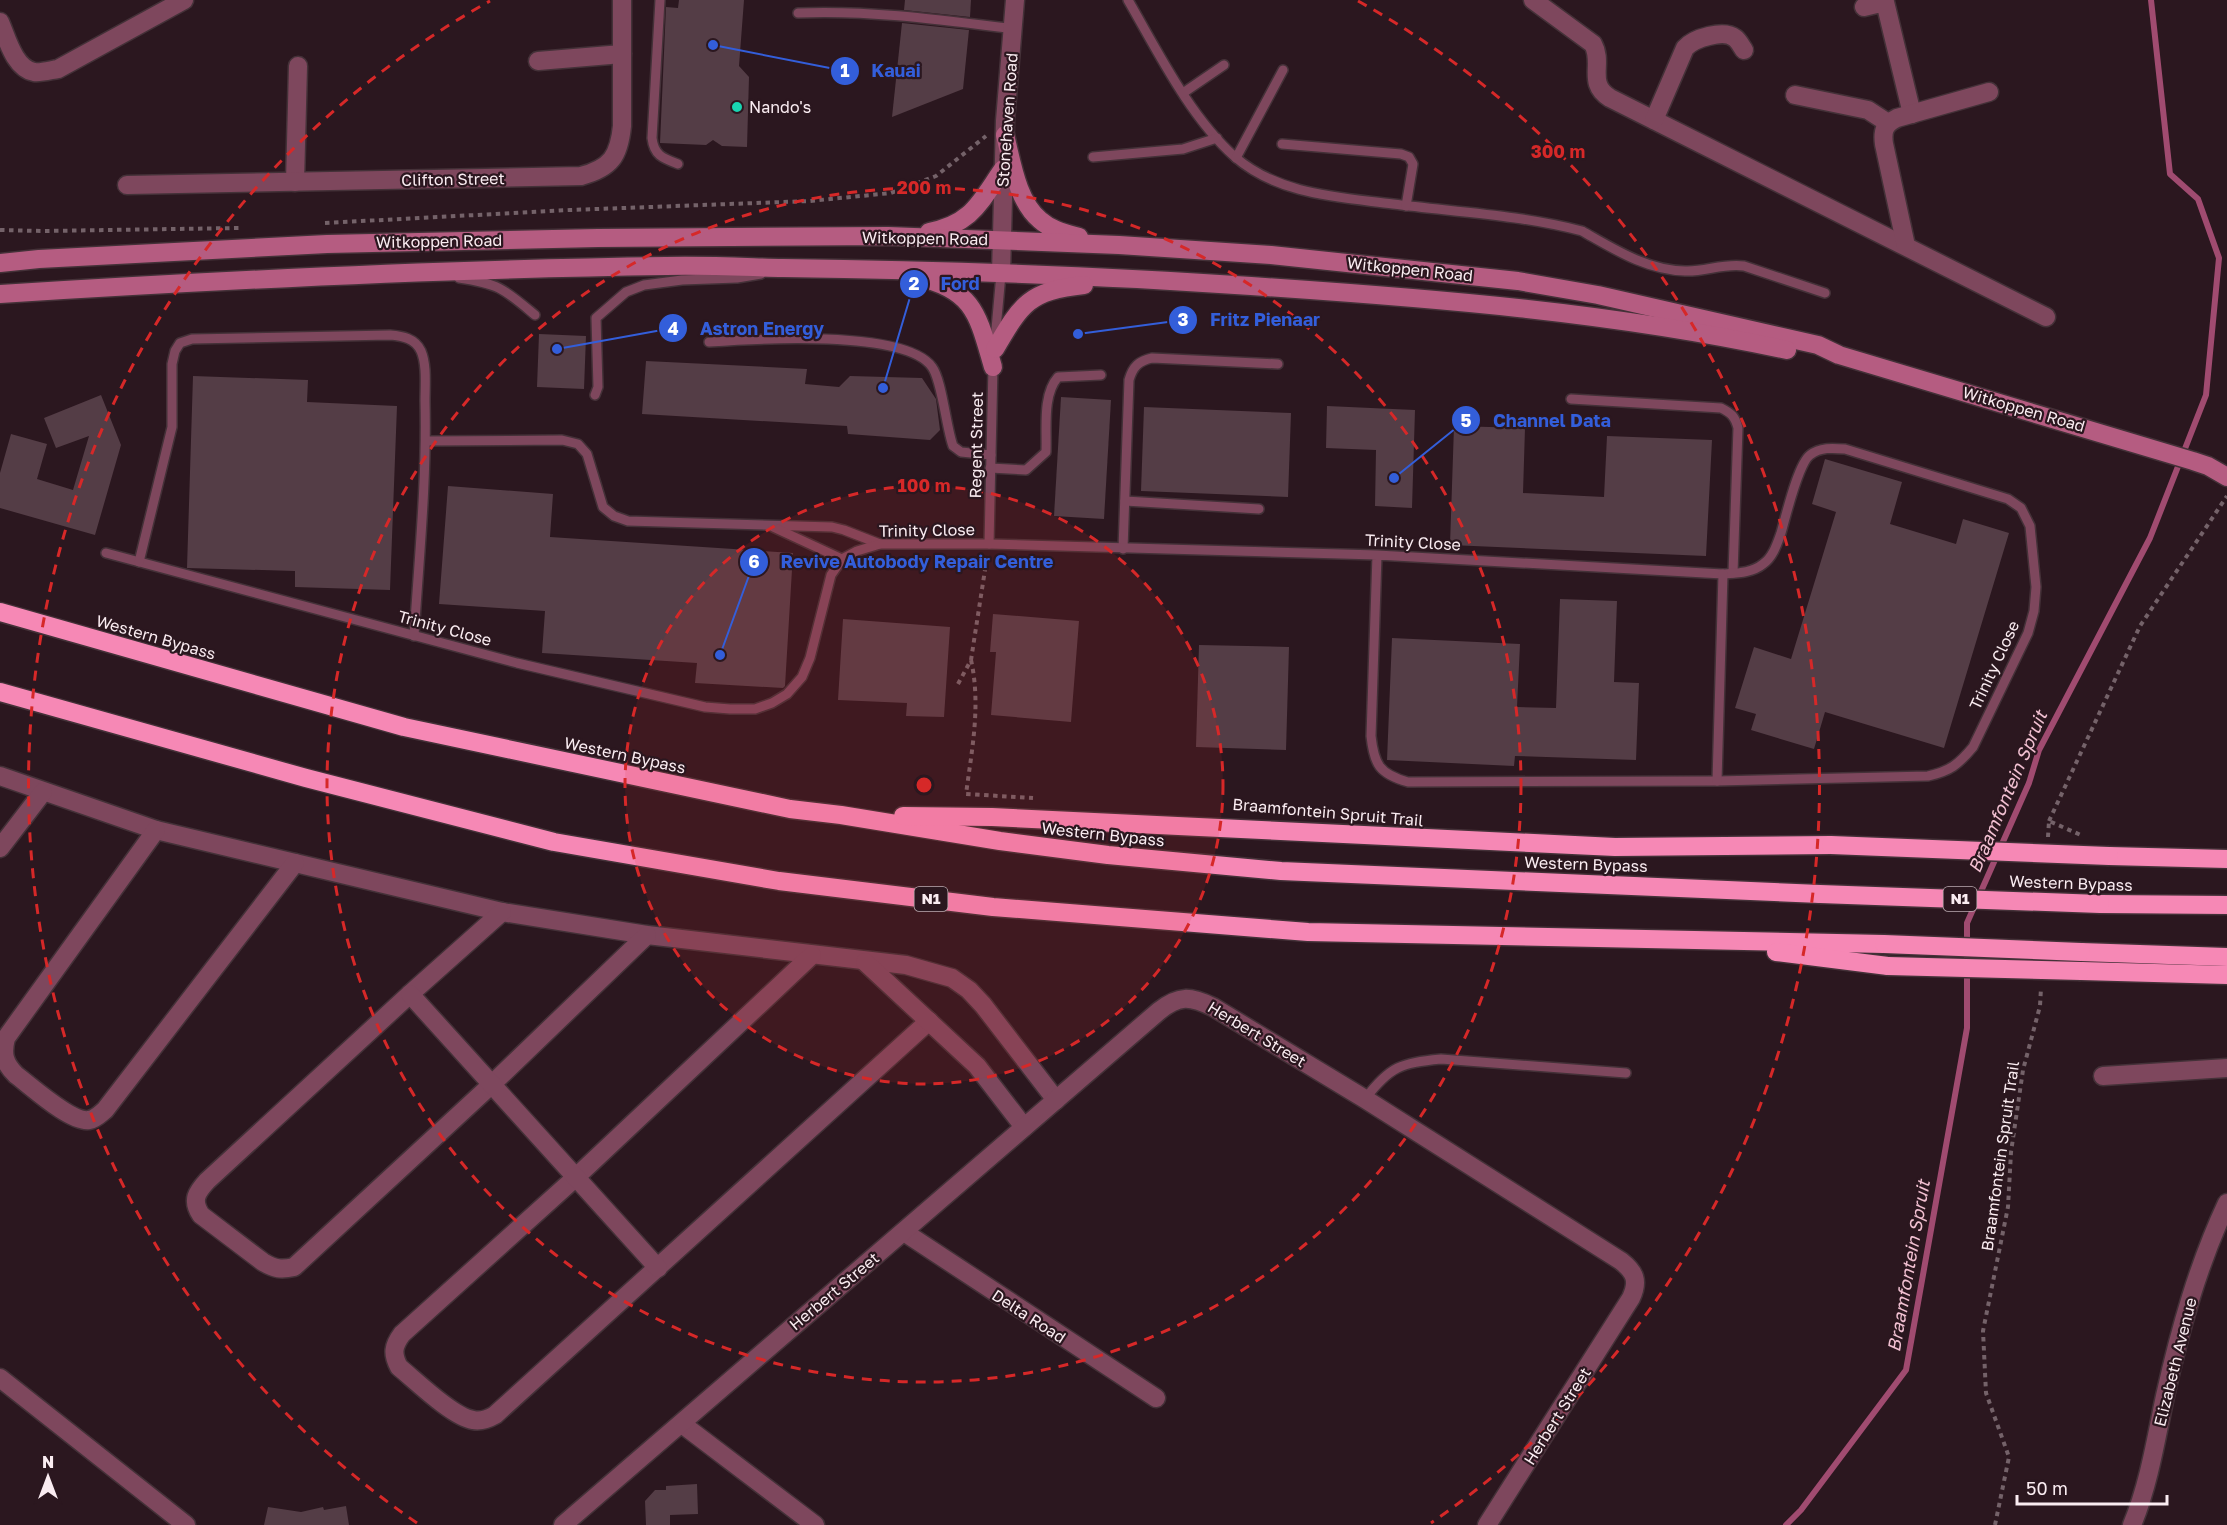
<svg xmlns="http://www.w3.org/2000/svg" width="2227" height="1525" font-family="'Golos Text',sans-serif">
	<rect width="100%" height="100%" fill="#2b171f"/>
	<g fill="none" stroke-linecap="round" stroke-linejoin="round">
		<path stroke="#a04b70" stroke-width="6" d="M1786,1525L1801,1510L1906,1370L1967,1028V923L2029,783L2039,750L2150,538L2206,395L2219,258L2198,199L2170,174L2151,0"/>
	</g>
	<g fill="#543d46">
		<path d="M679,0H744L739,66L749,77L747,147L722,146L713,140L706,145L660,143L666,7L678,8Z"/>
		<path d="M905,0H971L970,17L904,10Z"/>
		<path d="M902,23L969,30L963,89L892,117Z"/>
		<path d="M539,334L586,336L584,389L537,387Z"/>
		<path d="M646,361L807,369L805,384L839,387L850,376L922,378L936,399L940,430L930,440L848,434L847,426L642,414Z"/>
		<path d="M193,376L308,380L307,402L397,406L390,590L295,587V571L187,568Z"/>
		<path d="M101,395L121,445L95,535L0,508V473L11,434L47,444L37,479L73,490L89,436L56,448L44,418Z"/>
		<path d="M1061,397L1111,400L1104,519L1054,516Z"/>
		<path d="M1327,406L1415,410L1412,508L1375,506L1376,450L1326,448Z"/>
		<path d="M1144,407L1291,413L1288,497L1141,491Z"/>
		<path d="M1454,426L1525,428L1523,493L1604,497L1607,436L1712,440L1706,556L1450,545Z"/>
		<path d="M1825,459L1902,482L1890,524L1956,544L1963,519L2009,533L1944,748L1825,712L1814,749L1751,730L1756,714L1735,708L1754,647L1791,659L1836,512L1812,504Z"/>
		<path d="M448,486L553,494L550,537L793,553L785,686L783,688L695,683L697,663L542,653L545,611L439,604Z"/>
		<path d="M1560,599L1617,601L1614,682L1639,683L1636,760L1515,756L1514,766L1387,760L1392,638L1520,644L1517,707L1556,708Z"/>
		<path d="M993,614L1079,621L1071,722L991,715L996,652H990Z"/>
		<path d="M843,619L950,627L944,717L906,716L907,703L838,700Z"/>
		<path d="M1199,645L1289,647L1286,750L1196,747Z"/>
		<path d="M697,1484L698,1514L670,1515V1525H646L645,1501L655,1490H666V1486Z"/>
		<path d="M346,1506L349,1525H264L268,1507L301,1512L323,1507L324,1510Z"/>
	</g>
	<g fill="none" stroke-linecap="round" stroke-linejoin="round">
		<g stroke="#443138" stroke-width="12">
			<g id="lane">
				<path d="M660,0L652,138C654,155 662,158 678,164"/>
				<path d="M1128,0C1158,52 1190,117 1235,157C1279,195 1339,197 1393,204C1456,212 1521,215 1582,231C1614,249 1646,270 1685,271C1705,272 1723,263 1744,266L1825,293"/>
				<path d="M798,13C870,10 942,20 1014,29"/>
				<path d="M1183,93L1224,65"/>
				<path d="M1282,144L1401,154L1409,157L1413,164L1406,206"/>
				<path d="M1093,157L1183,149L1217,138"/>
				<path d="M1236,158L1283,70"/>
				<path d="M459,278C500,284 504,289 535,315"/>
				<path d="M995,340L1001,274"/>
				<path d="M709,342C753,339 905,329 932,367C942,380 946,427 953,446L961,452L991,455"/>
				<path d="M595,395L598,387L596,318L626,292L644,285L682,280L737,278L761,274"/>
				<path d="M1571,399L1721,408C1731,413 1735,416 1738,428L1733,573"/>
				<path d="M426,441L562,440L578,444L587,454L603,507L614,516L628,521L832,527L844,530L880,544"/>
				<path d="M990,468L1026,470L1046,452C1047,429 1042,395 1058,377L1101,375"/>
				<path d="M1125,501L1259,509"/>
				<path d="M773,527L842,559"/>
				<path d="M989,544L993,366"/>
				<path d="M1123,549L1129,380C1133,366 1139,361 1152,358L1278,364"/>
				<path d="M106,553L517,663L705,707L730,709H755L772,703L787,694L802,677L810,658L831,575L842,559L857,551L880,544H989L1377,555L1723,574C1737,573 1752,573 1763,564C1773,557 1777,544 1781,533C1786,516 1798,464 1810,455C1820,447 1833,448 1845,449L2008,499L2021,508L2030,526L2036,587L2034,611L2028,633L1973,747C1958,765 1950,771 1928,776L1717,781L1408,782C1379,774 1374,764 1371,736L1377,555"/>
				<path d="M139,562L172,427V364L175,351L180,343L192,339L390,335C402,336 415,338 421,351C427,365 425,385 425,401C427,479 419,558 414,636"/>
				<path d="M1717,781L1723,574"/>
				<path d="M1365,1099C1390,1066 1401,1063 1441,1059L1626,1073"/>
			</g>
		</g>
		<g stroke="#443138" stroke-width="21">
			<g id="street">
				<path d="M1533,0L1593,44C1604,64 1586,83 1610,98L2046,317"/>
				<path d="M1864,7L1885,2L1912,114"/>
				<path d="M0,22C7,38 14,68 34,72C41,73 51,70 58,69L184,0"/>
				<path d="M538,61L622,54"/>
				<path d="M1795,95L1868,110L1888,123"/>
				<path d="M1654,120L1685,48C1694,38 1724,29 1735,38C1739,41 1741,46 1744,50"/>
				<path d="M295,182L298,66"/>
				<path d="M127,185L581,176C611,168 619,156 622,126V0"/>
				<path d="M1906,246L1884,144C1882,130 1885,124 1897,118L1989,92"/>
				<path d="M1001,274L1005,121L1015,0"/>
				<path d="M0,776L156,830L502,912L647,935L906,965L952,978L969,990L983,1005L1056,1100"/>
				<path d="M156,830L6,1038C2,1054 4,1063 16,1075C31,1086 71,1123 89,1120C96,1119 100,1114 105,1110L295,863"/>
				<path d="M0,848L43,792"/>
				<path d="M502,912L410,994L207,1181C197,1192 191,1200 201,1215L263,1262C275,1269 281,1270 294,1267L491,1085L647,935"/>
				<path d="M812,955L575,1178L402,1334C393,1346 392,1354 399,1367C416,1381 453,1417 473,1420C481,1422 488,1419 495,1415L929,1021"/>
				<path d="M865,962L977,1066L1024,1127"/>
				<path d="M410,994L658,1268"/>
				<path d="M2103,1076L2227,1068"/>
				<path d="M904,1232L1156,1398"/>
				<path d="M0,1378L186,1525"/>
				<path d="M682,1424L815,1525"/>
				<path d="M563,1525L1159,1011C1179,995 1190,996 1213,1007L1365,1099L1621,1261C1635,1272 1639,1281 1631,1298L1487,1525"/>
				<path d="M2132,1525C2149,1484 2156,1439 2165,1396C2180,1329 2198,1265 2227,1203"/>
			</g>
		</g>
		<g stroke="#443138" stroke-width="21">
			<g id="secondary">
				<path d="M1005,135C1012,162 1017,201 1040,220C1051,230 1065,233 1079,237"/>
				<path d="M929,232C972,224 980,202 1003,169"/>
				<path d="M0,263L39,259L327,244L598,238L888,236L1119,245L1271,255L1518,281L1598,295L1818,345L1839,355L2193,461L2208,466L2227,477"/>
				<path d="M917,277C975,290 978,316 993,367"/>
				<path d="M0,294C222,280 444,269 666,266C705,265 744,267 783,268C939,270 1095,275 1251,286C1431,298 1611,312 1787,350"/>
				<path d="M995,349C1022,303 1029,291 1084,285"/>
			</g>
		</g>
		<g stroke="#443138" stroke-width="21">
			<g id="highway">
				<path d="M0,612L404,727L790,809L841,815L1000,841L1108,855L1281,871L1820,894"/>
				<path d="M0,692L306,778L554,842L779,881L993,907L1308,932L1884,944"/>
				<path d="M903,816L992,817L1615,847L1831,845"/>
				<path d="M2109,856L2227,859"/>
				<path d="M2100,904L2227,905"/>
				<path d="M1776,952L1888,966"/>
				<path d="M2081,952L2227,957"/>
				<path d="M2081,971L2227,975"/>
			</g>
		</g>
		<g stroke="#746269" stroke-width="4" stroke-dasharray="4.5 4.5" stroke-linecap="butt">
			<path d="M325,223L570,210L810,201L891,193L936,176L986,136"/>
			<path d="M0,230L43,231L239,228"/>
			<path d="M971,660C981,705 972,749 966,794L1033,798"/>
			<path d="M958,684L971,660L987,557"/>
			<path d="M2049,821L2140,626L2227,496"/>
			<path d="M2048,837L2049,821L2083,836"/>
			<path d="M1995,1525L2009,1457L1986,1393L1983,1331L2008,1207L2011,1152L2023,1070L2040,1006L2041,988"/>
		</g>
		<use href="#lane" stroke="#7e475d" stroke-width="9"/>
		<use href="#street" stroke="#7e475d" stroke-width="18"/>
		<use href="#secondary" stroke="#b55c81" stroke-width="18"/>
		<use href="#highway" stroke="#f688b5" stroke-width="18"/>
		<g stroke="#443138" stroke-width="21" stroke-linecap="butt">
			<g id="highway-bridge">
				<path d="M1831,845L2109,856"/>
				<path d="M1820,894L2100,904"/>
				<path d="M1884,944L2081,952"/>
				<path d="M1888,966L2081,971"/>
			</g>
		</g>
		<use href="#highway-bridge" stroke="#f688b5" stroke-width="18"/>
	</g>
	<circle cx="924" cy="785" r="299" fill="#d62828" fill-opacity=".12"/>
	<g fill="none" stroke="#d62828" stroke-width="3" stroke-dasharray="10 8">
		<circle cx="924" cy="785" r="299"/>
		<circle cx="924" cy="785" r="597"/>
		<path d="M417 1523A896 896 0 0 1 490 1M1358 1A896 896 0 0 1 1431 1523"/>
	</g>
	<circle fill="#19d5b2" stroke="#2b171f" stroke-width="2" cx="737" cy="107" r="6"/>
	<g text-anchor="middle" stroke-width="4.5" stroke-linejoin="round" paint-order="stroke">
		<g fill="#2b171f" stroke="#bcacb2" stroke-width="1.5">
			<rect x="914.5" y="887" width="33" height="24" rx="4.5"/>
			<rect x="1943.5" y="887" width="33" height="24" rx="4.5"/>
		</g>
		<g font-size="15" font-weight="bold" fill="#faecf1">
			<text x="931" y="904">N1</text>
			<text x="1960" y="904">N1</text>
		</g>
		<g font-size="16" fill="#faecf1" stroke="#2b171f" text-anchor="start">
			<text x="749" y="113">Nando's</text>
		</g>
		<g font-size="16" fill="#faecf1" stroke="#2b171f">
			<text transform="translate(1007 120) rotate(-86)" y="6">Stonehaven Road</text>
			<text transform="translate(453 179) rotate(-1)" y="6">Clifton Street</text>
			<text transform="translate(925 238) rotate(1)" y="6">Witkoppen Road</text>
			<text transform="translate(439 241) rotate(-1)" y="6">Witkoppen Road</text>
			<text transform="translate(1410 269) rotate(6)" y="6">Witkoppen Road</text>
			<text transform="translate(2024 409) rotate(16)" y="6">Witkoppen Road</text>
			<text transform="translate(976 445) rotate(-89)" y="6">Regent Street</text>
			<text transform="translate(927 530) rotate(-1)" y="6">Trinity Close</text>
			<text transform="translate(1413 542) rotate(3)" y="6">Trinity Close</text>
			<text transform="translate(445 628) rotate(15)" y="6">Trinity Close</text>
			<text transform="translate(156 637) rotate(16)" y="6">Western Bypass</text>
			<text transform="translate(1994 665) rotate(-65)" y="6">Trinity Close</text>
			<text transform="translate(625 755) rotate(12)" y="6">Western Bypass</text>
			<text transform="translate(1328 812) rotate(5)" y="6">Braamfontein Spruit Trail</text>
			<text transform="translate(1103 834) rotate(6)" y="6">Western Bypass</text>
			<text transform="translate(1586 864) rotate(2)" y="6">Western Bypass</text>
			<text transform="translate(2071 883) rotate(2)" y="6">Western Bypass</text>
			<text transform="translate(1257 1034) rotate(31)" y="6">Herbert Street</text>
			<text transform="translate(2000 1156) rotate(-82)" y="6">Braamfontein Spruit Trail</text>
			<text transform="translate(834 1291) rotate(-40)" y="6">Herbert Street</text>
			<text transform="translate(1029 1316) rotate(33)" y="6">Delta Road</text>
			<text transform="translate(2175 1362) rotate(-76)" y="6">Elizabeth Avenue</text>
			<text transform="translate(1557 1416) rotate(-58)" y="6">Herbert Street</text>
		</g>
		<g font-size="18" font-style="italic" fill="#f2c1d2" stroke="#2b171f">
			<text transform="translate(2008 792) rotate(-67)" y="6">Braamfontein Spruit</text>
			<text transform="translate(1909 1266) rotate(-80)" y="6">Braamfontein Spruit</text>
		</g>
	</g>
	<circle cx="924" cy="785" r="9" fill="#d62828" stroke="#2b171f" stroke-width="3"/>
	<g font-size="18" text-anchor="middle" font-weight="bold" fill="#d62828" stroke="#2b171f" stroke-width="4.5" stroke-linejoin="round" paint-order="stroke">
		<text x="1558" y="158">300 m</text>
		<text x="924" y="194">200 m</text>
		<text x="924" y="492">100 m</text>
	</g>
	<path fill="none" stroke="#335eda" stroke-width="2" d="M713 45L845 71M883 388L914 284M1078 334L1183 320M557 349L673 328M1394 478L1466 420M720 655L754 562"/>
	<g fill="#335eda" stroke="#2b171f" stroke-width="2">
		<circle cx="713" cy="45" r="6"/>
		<circle cx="883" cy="388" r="6"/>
		<circle cx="1078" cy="334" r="6"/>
		<circle cx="557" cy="349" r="6"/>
		<circle cx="1394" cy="478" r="6"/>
		<circle cx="720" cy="655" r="6"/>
		<circle cx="845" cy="71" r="15"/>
		<circle cx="914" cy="284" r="15"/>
		<circle cx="1183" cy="320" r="15"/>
		<circle cx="673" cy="328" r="15"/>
		<circle cx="1466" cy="420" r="15"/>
		<circle cx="754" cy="562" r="15"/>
	</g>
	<g font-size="18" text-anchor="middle" font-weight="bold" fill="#fff">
		<text x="845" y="77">1</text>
		<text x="914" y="290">2</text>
		<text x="1183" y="326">3</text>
		<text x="673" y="335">4</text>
		<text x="1466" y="427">5</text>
		<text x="754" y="568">6</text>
	</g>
	<g font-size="18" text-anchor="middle" font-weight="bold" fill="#335eda" stroke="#2b171f" stroke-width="4.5" stroke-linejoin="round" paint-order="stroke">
		<text x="896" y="77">Kauai</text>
		<text x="960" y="290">Ford</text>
		<text x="1265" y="326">Fritz Pienaar</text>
		<text x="762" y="335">Astron Energy</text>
		<text x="1552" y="427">Channel Data</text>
		<text x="917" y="568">Revive Autobody Repair Centre</text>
	</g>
	<g transform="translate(48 1477)" stroke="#2b171f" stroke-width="4.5" paint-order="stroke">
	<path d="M0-4.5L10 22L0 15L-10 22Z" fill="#faecf1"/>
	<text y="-9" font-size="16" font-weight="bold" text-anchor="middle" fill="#faecf1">N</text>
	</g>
	<path d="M2017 1495v9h150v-9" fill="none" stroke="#faecf1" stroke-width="3"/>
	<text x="2026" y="1495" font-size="18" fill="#faecf1" stroke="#2b171f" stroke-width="4.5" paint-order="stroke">50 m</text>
</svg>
